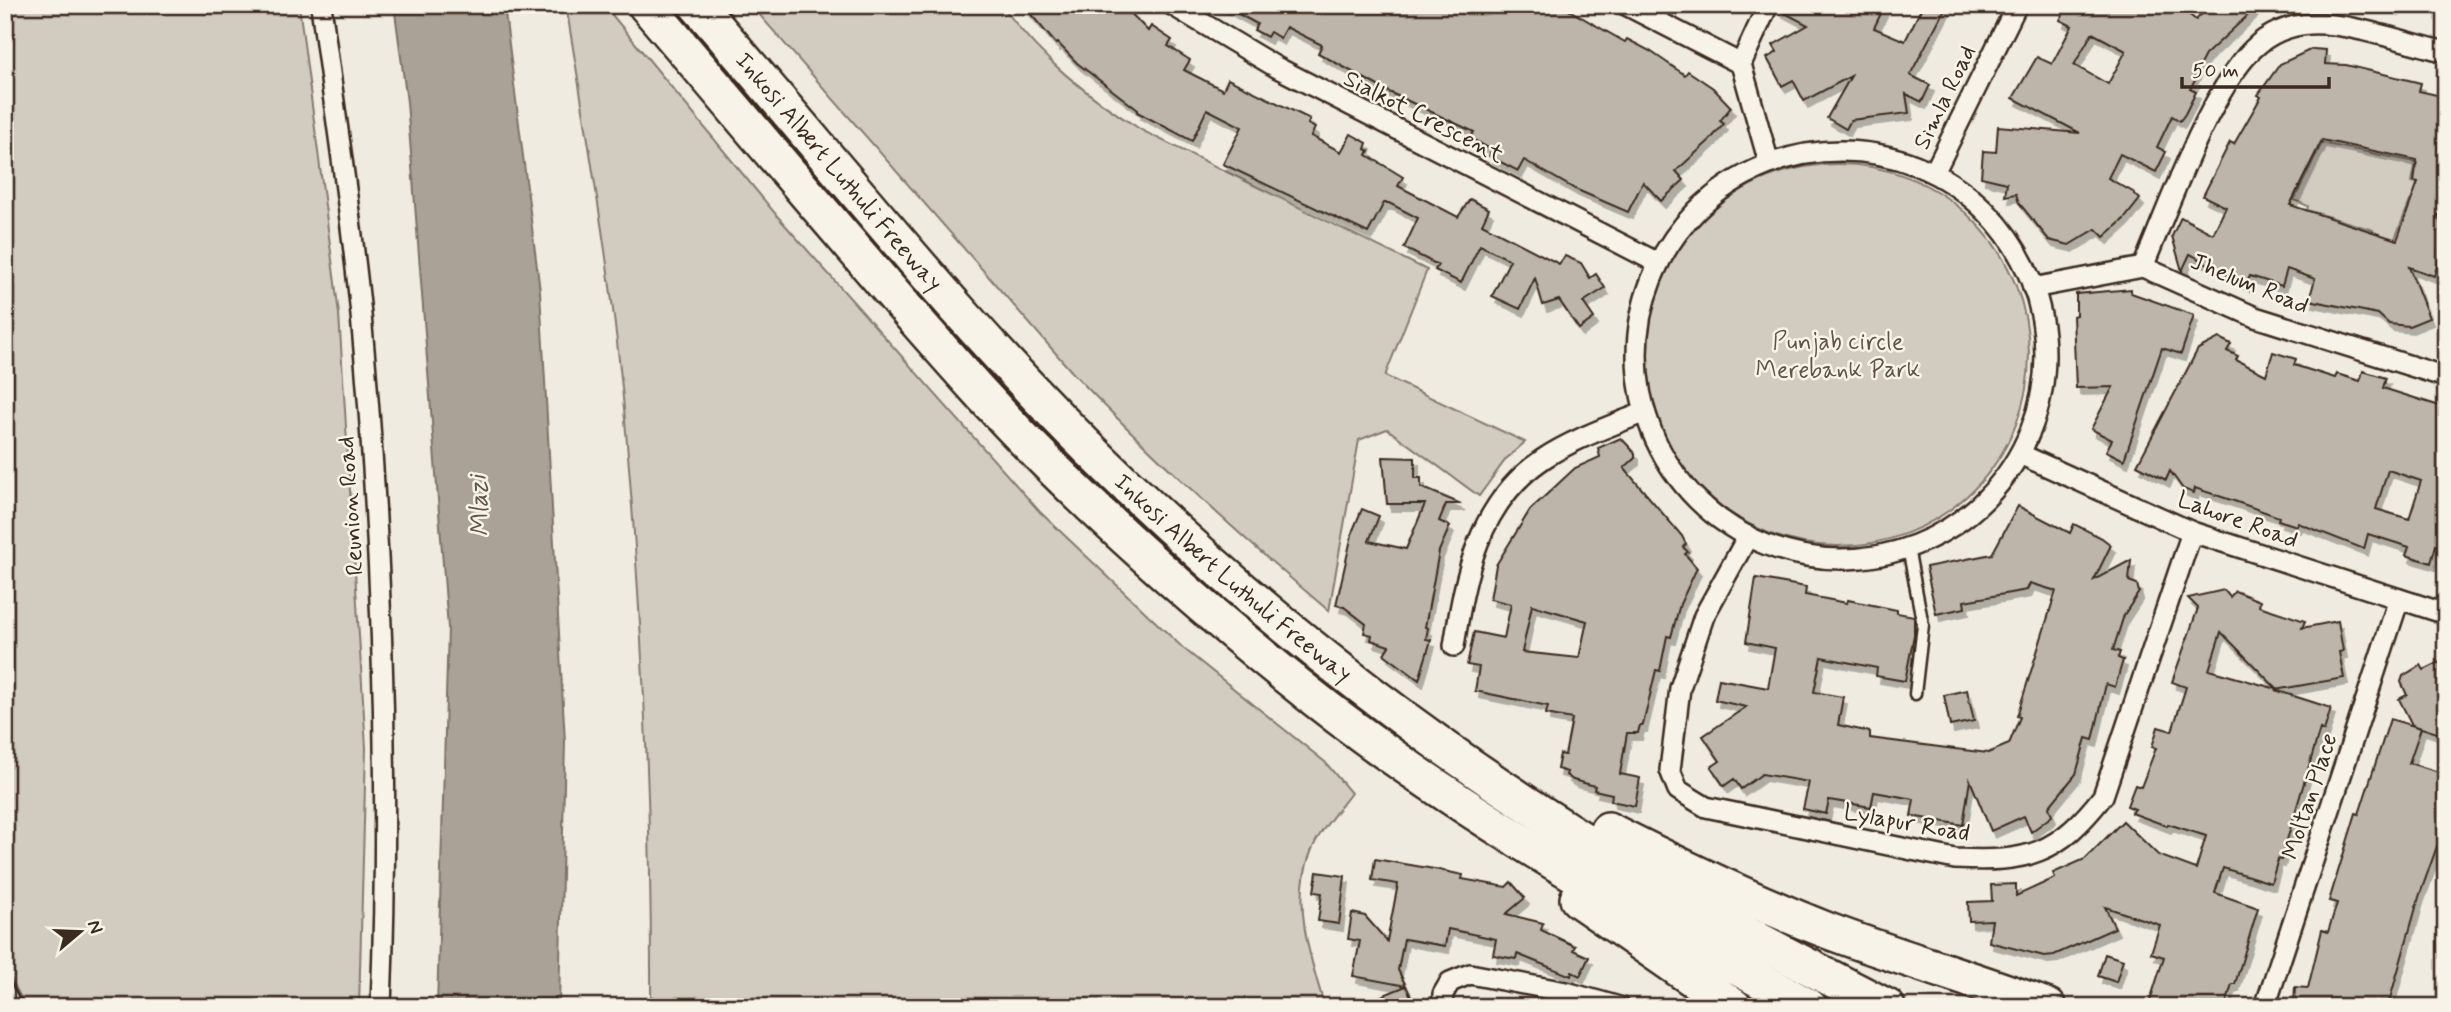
<svg xmlns="http://www.w3.org/2000/svg" width="2451" height="1012" font-family="Mynerve,sans-serif">
	<defs>
		<filter id="shadow"><feDropShadow dx="4" dy="7" stdDeviation="0" flood-color="#0004"/></filter>
	</defs>
	<rect width="100%" height="100%" fill="#efebe0"/>
	<filter id="ink" filterUnits="userSpaceOnUse"><feTurbulence type="fractalNoise" baseFrequency=".0143" numOctaves="2"/><feDisplacementMap in="SourceGraphic" scale="14" xChannelSelector="R" yChannelSelector="G"/><feConvolveMatrix kernelMatrix="1 2 1 2 8 2 1 2 1" color-interpolation-filters="sRGB"/></filter>
	<g filter="url(#ink)">
		<g fill="#d1cbc0" stroke="#867a6f" stroke-width="2">
			<path d="M5,5H299L339,314L366,748L359,1007H26L5,968Z"/>
			<path d="M566,5H604L778,217L1040,512L1183,648L1325,762L1351,793C1338,811 1319,831 1311,852C1291,900 1310,959 1325,1007H651C652,811 642,614 625,420C613,281 588,142 566,5Z"/>
			<path d="M751,5H1002C1039,58 1089,97 1143,131L1427,270L1385,376L1525,442L1506,459L1479,496L1387,429L1359,440L1329,611C1239,535 1153,457 1072,372Z"/>
			<path d="M2322,143L2416,162L2412,182L2420,184L2422,201H2410L2392,246L2370,241L2373,230L2307,210L2308,206L2294,200Z"/>
			<circle cx="1838" cy="355" r="191"/>
		</g>
		<path fill="#aaa296" stroke="#7e7266" stroke-width="2" d="M394,5H504L540,291L565,742L559,1007H437L448,628L407,102Z"/>
		<g fill="#bdb5aa" stroke="#3b2a1e" stroke-width="2" fill-rule="evenodd" filter="url(#shadow)">
			<path d="M1023,5H1123L1148,31L1151,26L1172,40L1168,46L1190,60L1184,70L1223,90L1228,79L1310,119L1308,124L1315,128L1311,136L1341,152L1351,134L1367,143L1365,149L1369,151L1367,155L1403,177L1398,186L1458,217L1470,199L1489,209L1482,224L1559,264L1565,256L1581,263L1590,278L1596,274L1605,288L1583,302L1594,318L1579,329L1559,300L1543,305L1535,278L1520,309L1492,296L1510,260L1480,245L1461,283L1435,270L1438,265L1404,248L1418,218L1389,203H1384L1368,233L1223,164L1242,127L1207,109L1192,141L1137,112L1138,110L1077,63L1058,43L1056,44Z"/>
			<path d="M1222,5H1560L1625,42L1627,39L1650,51L1685,75L1688,71L1713,88L1731,107L1720,121L1724,124L1710,140L1676,171L1684,180L1661,201L1643,182L1628,212L1575,189L1524,160L1518,171L1489,156L1492,150L1470,138L1474,132L1389,92L1318,53L1322,45L1286,27L1280,38L1270,32L1267,37L1254,30L1257,24Z"/>
			<path d="M1780,5H1885L1874,28L1905,41L1923,5H1947L1910,75L1930,85L1922,102L1906,94L1909,113L1851,120L1846,129L1827,118L1851,76L1804,101L1793,80L1782,86L1767,58L1777,52L1773,45L1808,25L1779,10Z"/>
			<path d="M2068,5H2177L2196,20L2210,5H2259L2205,55L2193,78L2196,79L2190,89L2196,92L2185,114L2180,121L2172,116L2157,147L2166,152L2156,172L2120,154L2108,178L2133,192L2140,199L2125,218L2104,237L2096,229L2069,245L2049,240L2019,203L2016,194L2005,196L2007,183L1981,177L1983,151L1996,152L1998,126L2080,133L2013,98L2037,57L2052,64L2072,26L2060,20ZM2092,33L2126,51L2108,84L2074,65Z"/>
			<path d="M2312,49L2326,50L2325,64L2346,65L2421,83L2419,91L2446,97V215H2438L2446,239L2434,276L2409,267L2429,318L2409,326L2389,324L2378,314L2309,300L2315,279L2287,269L2282,286L2250,276L2246,285L2190,254L2182,271L2172,236L2181,217L2213,234L2226,207L2203,196L2230,142L2234,144L2261,97L2258,95L2280,64ZM2322,140L2417,160L2414,181L2418,182L2397,240L2290,205Z"/>
			<path d="M2131,289V293L2194,315L2181,354L2162,348L2124,460L2106,451L2112,440L2091,429L2113,387L2076,388L2073,316L2076,315V294Z"/>
			<path d="M2219,338L2231,344L2227,351L2238,356L2236,360L2266,375L2273,352L2296,359L2294,365L2335,378L2337,374L2360,381L2363,371L2386,378L2383,388L2446,408L2441,429L2446,430V548L2436,545L2431,563L2406,555L2409,547L2368,534L2364,549L2298,523L2297,526L2278,520L2279,517L2237,502L2195,488L2194,493L2183,489L2170,471L2166,480L2137,465L2198,349ZM2388,470L2421,481L2409,519L2376,509Z"/>
			<path d="M1621,438L1635,453V458L1624,468L1682,536L1686,544L1683,547L1688,552L1685,554L1697,568L1680,604L1671,637L1667,636L1660,671L1656,670L1643,725H1640L1638,733H1627L1620,774L1640,778L1635,806L1611,801L1612,794L1594,790L1595,786L1573,780L1566,775L1567,772L1557,769L1560,754L1565,755L1572,719L1546,714L1548,706L1475,691L1479,667L1467,665L1474,632L1504,638L1511,604L1490,599L1496,565L1530,510L1575,468L1600,457L1598,448ZM1532,605L1587,621L1579,658L1522,652Z"/>
			<path d="M1383,457L1415,458V478H1421V487L1461,504H1446L1439,521L1450,526L1439,551L1425,627L1428,628L1426,639L1431,640L1419,680L1384,654L1389,646L1371,640L1372,635L1364,633L1366,624L1344,607L1336,605L1353,530L1362,509L1379,516L1369,541L1406,549L1425,504H1387Z"/>
			<path d="M2018,506L2070,533L2074,524L2102,538L2111,545L2094,580L2131,560L2129,581L2137,584L2139,592L2124,615L2113,650L2120,652L2118,658L2123,660L2115,687L2106,684L2093,740L2086,738L2076,774L2049,807L2052,816L2031,832L2024,816L1991,831L1970,780L1963,825L1911,816L1914,799L1874,792L1871,807L1829,800L1826,814L1803,809L1809,782L1762,774L1741,789L1734,779L1724,786L1711,767L1720,761L1703,736L1746,707L1715,700L1719,679L1768,688L1775,648L1746,642L1756,578L1806,587L1805,595L1847,603L1848,600L1897,610V613L1914,616V635L1905,681L1876,676L1877,668L1821,657L1814,692L1843,697L1838,725L1870,732V738L1955,749L1988,753L2009,744L2020,717L2017,716L2056,591L2030,583L2027,590L1964,601L1965,608L1936,614L1926,567L1992,554Z"/>
			<path d="M2224,590L2230,597L2235,591L2260,601L2259,606L2305,621L2302,628L2338,621L2343,651L2339,652L2344,678L2275,690L2331,708L2324,731L2320,729L2281,860L2278,859L2271,883L2223,868L2215,893L2258,908L2235,984H2232L2225,1007H2148L2164,957L2151,953L2160,925L2105,907L2115,928L2054,955L2044,956L1989,942L1992,920L1969,921L1968,902L1992,901L1991,885L2016,884V896L2055,878L2053,873L2085,859L2123,821L2158,855L2196,869L2206,836L2168,824L2167,826L2132,813L2135,809L2127,806L2135,785L2141,787L2156,748L2152,747L2158,727L2172,731L2186,687L2172,682L2198,608L2188,598ZM2221,632L2277,689L2209,670Z"/>
			<path d="M2446,659V736L2412,725L2399,699L2407,695L2401,682L2403,676L2421,665L2424,670Z"/>
			<path d="M1967,690L1974,721L1950,726L1944,695Z"/>
			<path d="M2390,719L2421,728L2409,763L2446,774V821L2419,897L2390,999L2386,1007H2310L2294,1004L2295,987L2308,988L2322,930L2328,932L2337,903L2329,901L2356,813L2359,814Z"/>
			<path d="M1375,859L1434,869L1463,875L1462,879L1506,887L1511,882L1525,898L1506,914L1543,923L1541,930L1575,946L1573,950L1589,957L1580,976L1572,972L1571,976L1517,954L1516,959L1493,955L1496,939L1448,929L1445,946L1404,939L1398,970L1406,986L1353,976L1360,941L1348,939L1352,913L1365,916L1387,941L1398,884L1372,880Z"/>
			<path d="M1317,872L1345,876L1339,924L1318,921L1322,893L1314,892Z"/>
			<path d="M2105,954L2123,960L2116,982L2098,976Z"/>
			<path d="M1406,986L1416,1007H1357V1006Z"/>
		</g>
		<g fill="none" stroke-linecap="round" stroke-linejoin="round">
			<g stroke="#3b2a1e" stroke-width="15">
				<g id="service">
					<path d="M1908,548L1923,625L1915,694"/>
					<path d="M5,985L17,1007"/>
				</g>
			</g>
			<g stroke="#3b2a1e" stroke-width="24">
				<g id="minor">
					<path d="M321,5C334,108 351,211 361,315C382,545 390,776 381,1007"/>
					<path d="M1172,5L1276,67L1658,263"/>
					<path d="M1626,5L1741,64L1769,163"/>
					<path d="M1741,64L1768,5"/>
					<circle cx="1841" cy="355" r="204"/>
					<path d="M1934,173L2017,5"/>
					<path d="M2143,267C2168,208 2210,91 2253,49C2268,34 2289,25 2310,24C2348,22 2408,43 2446,52"/>
					<path d="M2033,288L2143,267L2255,317L2446,377"/>
					<path d="M2020,454L2192,532L2446,614"/>
					<path d="M1748,536L1704,616L1680,688L1670,770L1678,790L1706,807L1955,859C2028,863 2058,854 2103,796L2192,532"/>
					<path d="M1454,646C1465,575 1478,503 1543,459C1573,439 1611,426 1645,412"/>
					<path d="M1442,1007L1443,994L1450,982L1470,974L1566,992L1619,1007"/>
					<path d="M2265,1007L2399,599"/>
				</g>
			</g>
			<g stroke="#3b2a1e" stroke-width="40">
				<g id="motorway">
					<path d="M646,5C756,133 863,263 976,388C1071,493 1180,590 1290,679C1448,808 1630,908 1809,1007"/>
					<path id="s1" d="M697,5C835,163 965,331 1117,476C1275,628 1453,765 1643,876C1723,923 1805,965 1887,1007"/>
					<path d="M1608,830C1679,866 1752,901 1826,930C1899,958 1975,979 2048,1007"/>
					<path d="M1578,899L1734,1007"/>
				</g>
			</g>
			<use href="#service" stroke="#f7f3e8" stroke-width="10"/>
			<use href="#minor" stroke="#f7f3e8" stroke-width="19"/>
			<use href="#motorway" stroke="#f7f3e8" stroke-width="35"/>
		</g>
	</g>
	<g text-anchor="middle" stroke-width="5" stroke-linejoin="round" paint-order="stroke">
		<g font-size="24" fill="#3b2a1e" stroke="#f7f3e8">
			<text transform="translate(1944 97) rotate(-64)" y="8">Simla Road</text>
			<text transform="translate(1424 116) rotate(27)" y="8">Sialkot Crescent</text>
			<text dy="8" stroke="none"><textPath href="#s1" startOffset="219">Inkosi Albert Luthuli Freeway</textPath></text>
			<text transform="translate(2250 283) rotate(22)" y="8">Jhelum Road</text>
			<text transform="translate(350 506) rotate(-94)" y="8">Reunion Road</text>
			<text transform="translate(2238 519) rotate(20)" y="8">Lahore Road</text>
			<text dy="8" stroke="none"><textPath href="#s1" startOffset="786">Inkosi Albert Luthuli Freeway</textPath></text>
			<text transform="translate(2309 796) rotate(-72)" y="8">Moltan Place</text>
			<text transform="translate(1907 822) rotate(10)" y="8">Lylapur Road</text>
		</g>
		<g font-size="24" fill="#605246" stroke="#f7f3e8">
			<text x="1838" y="349">Punjab circle<tspan x="1838" dy="28">Merebank Park</tspan></text>
		</g>
		<g font-size="26" font-style="italic" fill="#625448" stroke="#f7f3e8">
			<text transform="translate(478 506) rotate(-93)" y="9">Mlazi</text>
		</g>
	</g>
	<rect width="2451" height="1012" fill="none" stroke="#f7f3e8" stroke-width="28"/>
	<rect x="14" y="14" width="2423" height="984" fill="none" stroke="#3b2a1e" stroke-width="2.5" filter="url(#ink)"/>
	<g transform="translate(80 932) rotate(71)" stroke="#f7f3e8" stroke-width="5" paint-order="stroke">
	<path d="M0-5L12 26L0 18L-12 26Z" fill="#3b2a1e"/>
	<text y="-10" font-size="19" font-weight="bold" text-anchor="middle" fill="#3b2a1e">N</text>
	</g>
	<path d="M2182 77v10h147v-10" fill="none" stroke="#3b2a1e" stroke-width="3.5"/>
	<text x="2192" y="77" font-size="21" fill="#3b2a1e" stroke="#f7f3e8" stroke-width="5" paint-order="stroke">50 m</text>
</svg>
